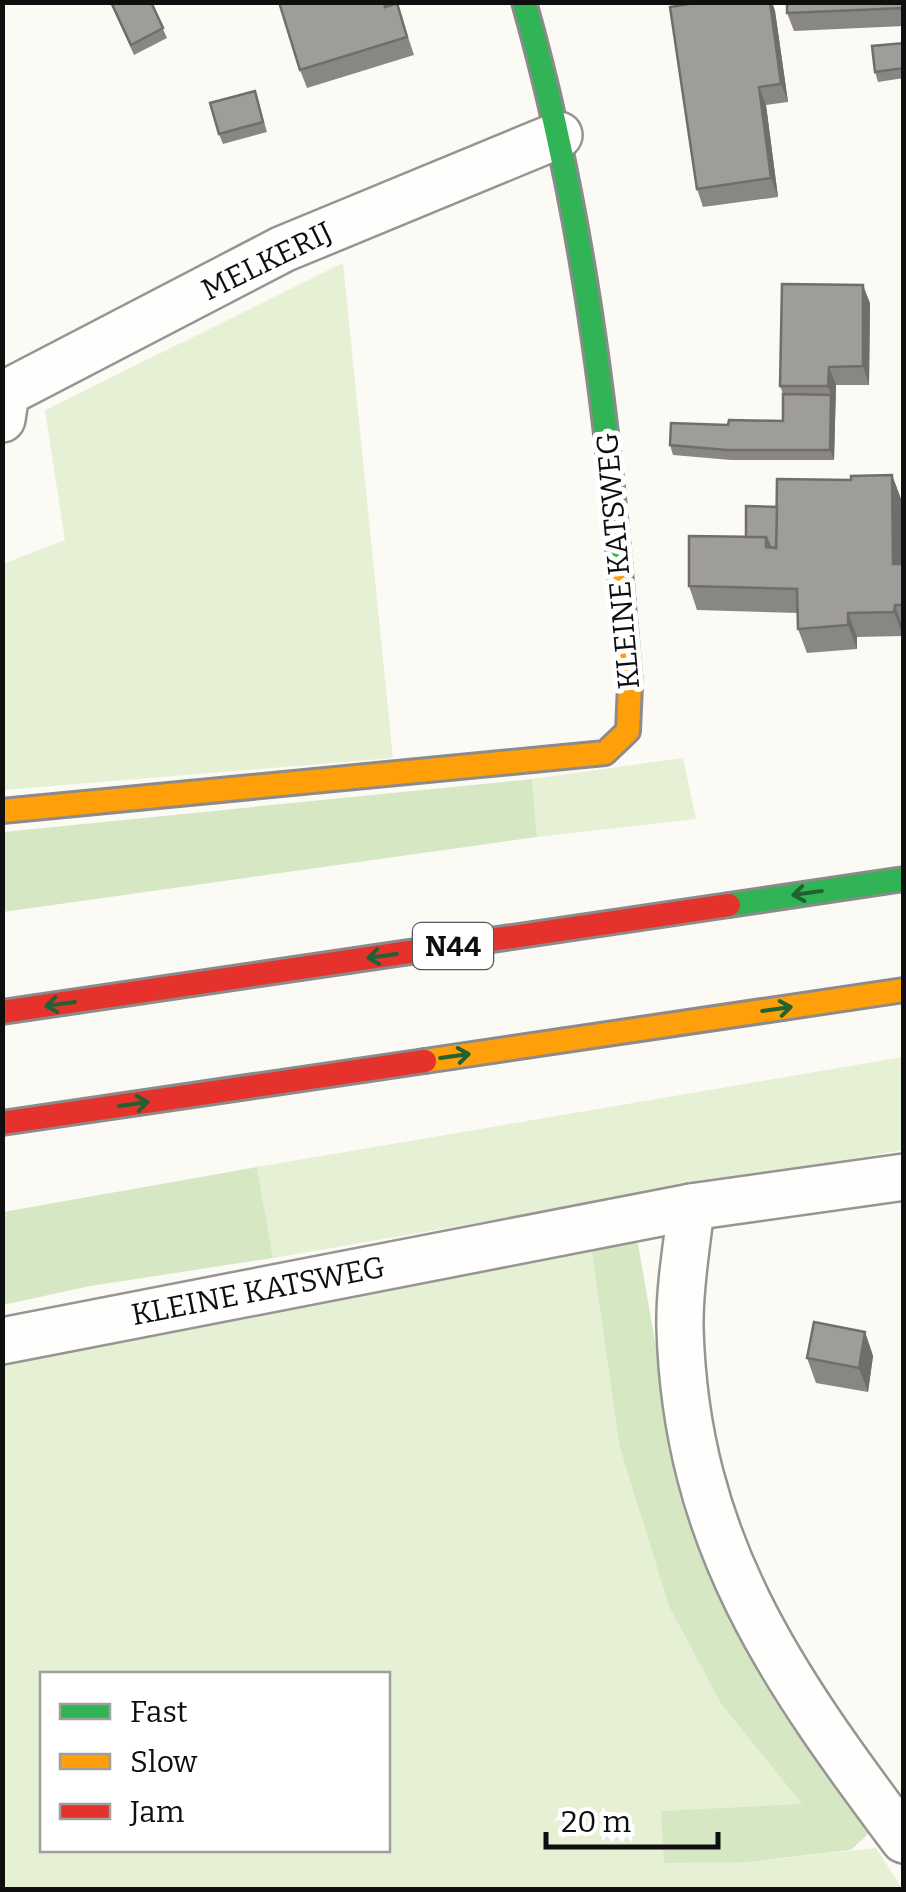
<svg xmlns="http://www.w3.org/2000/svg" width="906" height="1892" font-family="Bitter,serif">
	<rect width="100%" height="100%" fill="#fcfaf4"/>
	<g fill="#e5f0d5" fill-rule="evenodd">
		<path d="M343,263L393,758L3,790V564L65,540L45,410Z"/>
		<path d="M683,758L696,819L537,837L532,779Z"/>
		<path d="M903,1057V1150L273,1258L257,1167Z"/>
		<path d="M590,1239L619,1444L722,1705L803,1805L662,1811L748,1862L876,1848L903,1890H3V1354ZM42,1674H388V1850H42Z"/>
	</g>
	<g fill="#d6e8c3">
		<path d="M532,779L537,837L3,912V832Z"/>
		<path d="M257,1167L273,1258L90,1286L3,1305V1212Z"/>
		<path d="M636,1232L684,1509L702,1554L752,1660L876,1827L851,1850L748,1862L664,1863L661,1811L802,1804L722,1705L669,1606L619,1444L590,1239Z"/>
	</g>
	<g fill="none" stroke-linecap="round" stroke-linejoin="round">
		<g stroke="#969592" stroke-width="50">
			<g id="street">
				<path d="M2,419L6,393L283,249L559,135"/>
				<path d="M691,1207C687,1246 679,1288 680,1328C686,1541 781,1676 904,1840"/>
				<path d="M2,1341L691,1207L904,1177"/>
			</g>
		</g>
		<g stroke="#8c8b89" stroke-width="28">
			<g id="fast">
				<path d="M524,2C577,189 603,378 620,571"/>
				<path d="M729,905L904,879"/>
			</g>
		</g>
		<g stroke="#8c8b89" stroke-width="28">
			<g id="slow">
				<path d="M2,811L605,753L628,731L630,685L620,571"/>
				<path d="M425,1061L904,990"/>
			</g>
		</g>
		<g stroke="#8c8b89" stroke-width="28">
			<g id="jam">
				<path d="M2,1012L729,905"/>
				<path d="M2,1123L425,1061"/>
			</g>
		</g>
		<use href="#street" stroke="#fffefd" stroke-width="45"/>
		<use href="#fast" stroke="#30b455" stroke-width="22"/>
		<use href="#slow" stroke="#ff9f0a" stroke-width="22"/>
		<use href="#jam" stroke="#e5322d" stroke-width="22"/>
	</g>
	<g fill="#898784">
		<path d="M110,2H151L167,38L134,55Z"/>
		<path d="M675,2H772L775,11L788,102L766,105L778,197L703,207L697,189Z"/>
		<path d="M904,2V26L794,31L787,13Z"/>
		<path d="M397,3L414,55L307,88L300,70L386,7Z"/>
		<path d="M904,43V78L878,82L875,72Z"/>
		<path d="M258,101L267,132L223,144L219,134Z"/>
		<path d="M870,303L869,385H836L834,460H731L673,455L670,445L728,425L783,421V394L780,386Z"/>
		<path d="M892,475L901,499L902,564H904L903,636L857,637V649L807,653L798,629V613L697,610L689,586L746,537L777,507L851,480Z"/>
		<path d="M865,1332L873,1356L868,1392L816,1383L807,1358Z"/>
	</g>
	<g fill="#6f6e6b">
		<path d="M770,2H772L775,11L788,102L781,84Z"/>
		<path d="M759,87L766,105L778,197L771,178Z"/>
		<path d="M863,285L870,303L869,385L863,366Z"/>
		<path d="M829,367L836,385L834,460L830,450L831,395L828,386Z"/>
		<path d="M892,475L901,499L902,588L893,564Z"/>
		<path d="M895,605L903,629V636L894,612Z"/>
		<path d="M848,613L857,637V649L848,625Z"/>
		<path d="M865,1332L873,1356L868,1392L859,1368Z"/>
	</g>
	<g fill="#9f9d99" stroke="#6f6e6b" stroke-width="2.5">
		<path d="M111,2H151L163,28L131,45Z"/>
		<path d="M279,2H384L385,7L397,3L407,37L300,70Z"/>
		<path d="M675,2H701L676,6Z"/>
		<path d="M701,2H770L781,84L759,87L771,178L697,189L670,7Z"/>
		<path d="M787,2H904V8L787,13Z"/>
		<path d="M904,43V68L875,72L872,46Z"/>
		<path d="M255,91L263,122L219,134L210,103Z"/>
		<path d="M782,284L863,285V366L829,367L828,386H780Z"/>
		<path d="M783,394L831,395L830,450H727L670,445L671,423L728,425L729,420L783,421Z"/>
		<path d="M892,475L893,564H904V605H895L894,612L848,613V625L798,629L797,589L689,586V536L766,537V547L776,548L777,479L851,480V476Z"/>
		<path d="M746,506L777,507L776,548L770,547L766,537H746Z"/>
		<path d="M814,1322L865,1332L859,1368L807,1358Z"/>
	</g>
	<defs><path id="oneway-shaft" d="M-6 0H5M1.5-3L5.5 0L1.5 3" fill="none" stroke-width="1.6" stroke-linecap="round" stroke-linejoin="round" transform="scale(2.5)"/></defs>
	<g stroke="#206232">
		<use href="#oneway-shaft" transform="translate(807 893) rotate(172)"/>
		<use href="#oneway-shaft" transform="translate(382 956) rotate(172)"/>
		<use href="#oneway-shaft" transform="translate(60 1004) rotate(172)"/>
		<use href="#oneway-shaft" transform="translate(777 1009) rotate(-8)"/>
		<use href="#oneway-shaft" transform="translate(455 1056) rotate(-8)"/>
		<use href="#oneway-shaft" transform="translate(134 1104) rotate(-8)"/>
	</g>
	<g text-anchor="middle" stroke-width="10" stroke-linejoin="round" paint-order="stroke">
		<rect fill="#fff" stroke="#575757" stroke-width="2.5" x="413" y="923" width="80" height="46" rx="8"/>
		<g font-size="28" font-weight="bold" fill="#0f0f0f">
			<text x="453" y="956">N44</text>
		</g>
		<g font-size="30" fill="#0f0f0f" stroke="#fff">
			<text transform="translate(267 261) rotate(-26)" y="10">MELKERIJ</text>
			<text transform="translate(618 561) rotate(-95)" y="10">KLEINE KATSWEG</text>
			<text transform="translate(258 1291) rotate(-11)" y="10">KLEINE KATSWEG</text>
		</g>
	</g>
	<rect width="906" height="1892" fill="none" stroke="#0f0f0f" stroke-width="10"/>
	<rect x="40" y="1672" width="350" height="180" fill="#ffffff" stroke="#9f9f9f" stroke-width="2.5"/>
	<rect x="60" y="1704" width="50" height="15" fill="#30b455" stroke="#9f9f9f" stroke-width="2.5"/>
	<text x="130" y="1722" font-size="30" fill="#0f0f0f">Fast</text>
	<rect x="60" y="1754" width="50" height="15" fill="#ff9f0a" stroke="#9f9f9f" stroke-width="2.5"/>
	<text x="130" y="1772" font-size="30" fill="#0f0f0f">Slow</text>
	<rect x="60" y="1804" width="50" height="15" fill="#e5322d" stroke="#9f9f9f" stroke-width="2.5"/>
	<text x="130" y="1822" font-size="30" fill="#0f0f0f">Jam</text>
	<path d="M546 1832v15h172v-15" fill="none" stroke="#0f0f0f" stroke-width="5"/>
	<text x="561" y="1832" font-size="30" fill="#0f0f0f" stroke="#ffffff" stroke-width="8" paint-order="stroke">20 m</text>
</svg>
